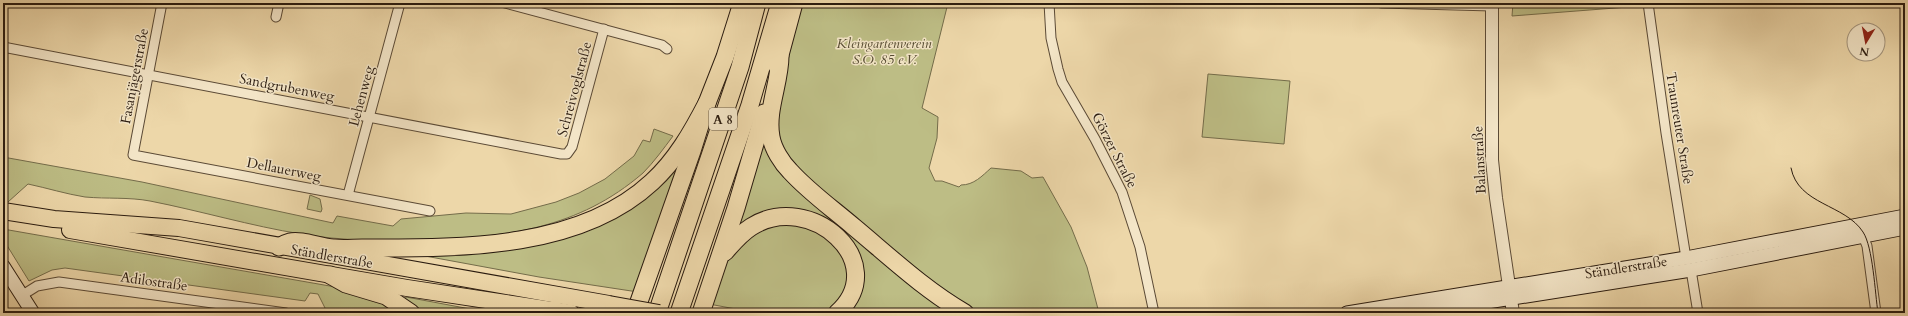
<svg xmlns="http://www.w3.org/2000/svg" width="1908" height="316" font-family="Cardo,serif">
	<rect width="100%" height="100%" fill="#edd7a9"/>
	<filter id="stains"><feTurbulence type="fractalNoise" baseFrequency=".005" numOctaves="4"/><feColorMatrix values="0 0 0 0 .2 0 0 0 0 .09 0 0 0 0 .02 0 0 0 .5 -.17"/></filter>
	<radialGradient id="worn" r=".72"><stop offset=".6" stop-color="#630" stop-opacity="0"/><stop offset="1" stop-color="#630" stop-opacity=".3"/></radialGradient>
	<g fill="#bdbd85" stroke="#746c4a">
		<path d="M798,3H948L922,108L938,117L937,138L929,168L935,181H942L959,187L961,185C974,185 982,176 991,168L1021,171L1032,178L1043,177L1071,227L1087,267L1099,313H975L953,301L812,185L780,147L775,106Z"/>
		<path d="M1513,3H1640L1641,6L1512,16Z"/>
		<path d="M1208,74L1290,81L1284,144L1202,137Z"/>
		<path d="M654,129L673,136C664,148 654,162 643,173C578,229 507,237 425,240C384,241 342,241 301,234C251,226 201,211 150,201C129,197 107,199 85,197C66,194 47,188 28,184L8,202L3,201V157L142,182L333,223L337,216L393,226L401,219L466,213L511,214L556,202L579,193L605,179L634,156L643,140L650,142Z"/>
		<path d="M764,142L954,313H846L863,278L861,258L853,243L835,224L814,213L791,209L736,231Z"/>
		<path d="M681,159L638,292L539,277L425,256V253L579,231Z"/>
		<path d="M310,195L320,199L322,209L321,212L307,209Z"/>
		<path d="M781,224L812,226L843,253L849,282L832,311L828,313H757L709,304C717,281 729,246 751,234C760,229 772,227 781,224Z"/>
		<path d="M3,229L347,289L370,296L398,313H332L327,312L318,294L310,293L305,301L65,268L52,270L29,281L3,239Z"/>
		<path d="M406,297L492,313H423L405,299Z"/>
	</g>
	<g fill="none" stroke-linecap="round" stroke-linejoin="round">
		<g stroke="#5b4a36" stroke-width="11">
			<g id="minor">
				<path d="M162,3L133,155L430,211"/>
				<path d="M505,3L662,45L667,49"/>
				<path d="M1049,3L1051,38L1058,69L1062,82L1095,139L1122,192L1140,247L1154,313"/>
				<path d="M1381,3L1492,6"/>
				<path d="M1648,3L1666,133L1686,258"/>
				<path d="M276,17L279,3"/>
				<path d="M3,47L561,154H567L572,147L604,29"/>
				<path d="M348,195L400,3"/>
				<path d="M1861,231L1867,246L1876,313"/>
				<path d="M1691,270L1698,313"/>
				<path d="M21,296L37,286L59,282L286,313"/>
			</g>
		</g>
		<g stroke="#5b4a36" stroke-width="14">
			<path id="tertiary" d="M1492,3V160L1496,198L1513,313"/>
		</g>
		<g stroke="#2a1b0f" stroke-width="15">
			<g id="secondary">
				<path d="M3,266L33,313"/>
				<path d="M1347,313L1686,258L1905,216"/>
				<path d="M1418,313L1691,270L1905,228"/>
			</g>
		</g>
		<g stroke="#2a1b0f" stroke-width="18">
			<g id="trunk">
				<path d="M3,211L54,219L179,228L609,304"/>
				<path d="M70,230L407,288L571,313"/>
			</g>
		</g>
		<g stroke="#2a1b0f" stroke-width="19">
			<g id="motorway">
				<path d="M780,56C780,83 766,110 771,137C773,149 782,163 790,171C809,192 833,209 854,227C890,257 925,290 965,313"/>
				<path d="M777,66L794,3"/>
				<path d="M279,247C282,245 286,243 290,242C301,239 322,248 334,248C343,249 353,248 362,248C455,248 578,251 652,182C676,160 692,132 707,103"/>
				<path d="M725,252C733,243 740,234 751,227C810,189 893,263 837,313"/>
				<path d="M330,275L346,284L386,296L411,313"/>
				<path d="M548,313L555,310"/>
				<path d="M635,313L692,151L707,103L725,57L742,3"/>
				<path d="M657,313L740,67L757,3"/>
				<path d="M679,313L750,105L780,3"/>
				<path d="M701,313L736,208L764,113"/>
			</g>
		</g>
		<use href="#minor" stroke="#f3e5c7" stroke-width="9"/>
		<use href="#tertiary" stroke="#f3e5c7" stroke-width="12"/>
		<use href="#secondary" stroke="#f3e5c7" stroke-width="13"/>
		<use href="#trunk" stroke="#edd7a9" stroke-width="16"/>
		<use href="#motorway" stroke="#edd7a9" stroke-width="17"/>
		<path stroke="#2a1b0f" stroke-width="1" d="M1791,168C1798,205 1845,204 1863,232C1873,247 1875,293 1878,313"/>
		<g stroke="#2a1b0f" stroke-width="18" stroke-linecap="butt">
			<path id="trunk-bridge" d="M609,304L659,313"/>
		</g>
		<use href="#trunk-bridge" stroke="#edd7a9" stroke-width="16"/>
	</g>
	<g text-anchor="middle" stroke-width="3" stroke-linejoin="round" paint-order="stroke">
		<rect fill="#f3e5c7" stroke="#665846" stroke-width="1" x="709" y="108" width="28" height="22" rx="3"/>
		<g font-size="13" font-weight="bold" fill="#2a1b0f">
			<text x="723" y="124">A 8</text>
		</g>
		<g font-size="14" font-style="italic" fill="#564c32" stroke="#f3e5c7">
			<text x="884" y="48">Kleingartenverein<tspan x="884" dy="16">S.O. 85 e.V.</tspan></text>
		</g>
		<g font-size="14" fill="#2a1b0f" stroke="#f3e5c7">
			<text transform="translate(134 76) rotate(-79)" y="5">Fasanjägerstraße</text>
			<text transform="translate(287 87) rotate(11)" y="5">Sandgrubenweg</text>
			<text transform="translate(574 89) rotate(-75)" y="5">Schreivoglstraße</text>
			<text transform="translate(361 96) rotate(-75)" y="5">Lehenweg</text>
			<text transform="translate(1680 128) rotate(81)" y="5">Traunreuter Straße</text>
			<text transform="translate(1115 150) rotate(63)" y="5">Görzer Straße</text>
			<text transform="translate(1479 160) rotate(-93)" y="5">Balanstraße</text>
			<text transform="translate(284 169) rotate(11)" y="5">Dellauerweg</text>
			<text transform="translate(332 256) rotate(10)" y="5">Ständlerstraße</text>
			<text transform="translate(1626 267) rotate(-9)" y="5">Ständlerstraße</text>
			<text transform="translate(154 281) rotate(8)" y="5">Adilostraße</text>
		</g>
	</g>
	<rect width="1908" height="316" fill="none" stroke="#edd7a9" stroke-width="16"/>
	<rect x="4" y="4" width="1900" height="308" fill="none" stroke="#2a1b0f" stroke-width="2"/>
	<rect x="8" y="8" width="1892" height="300" fill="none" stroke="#2a1b0f"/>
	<g transform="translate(1866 42) rotate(190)"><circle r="19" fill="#f3e5c7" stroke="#a3947d"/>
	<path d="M0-3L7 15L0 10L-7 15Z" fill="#8f2418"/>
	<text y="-6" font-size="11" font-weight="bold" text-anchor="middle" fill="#2a1b0f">N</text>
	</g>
	<rect width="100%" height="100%" filter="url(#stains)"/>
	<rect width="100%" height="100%" fill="url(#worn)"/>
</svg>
